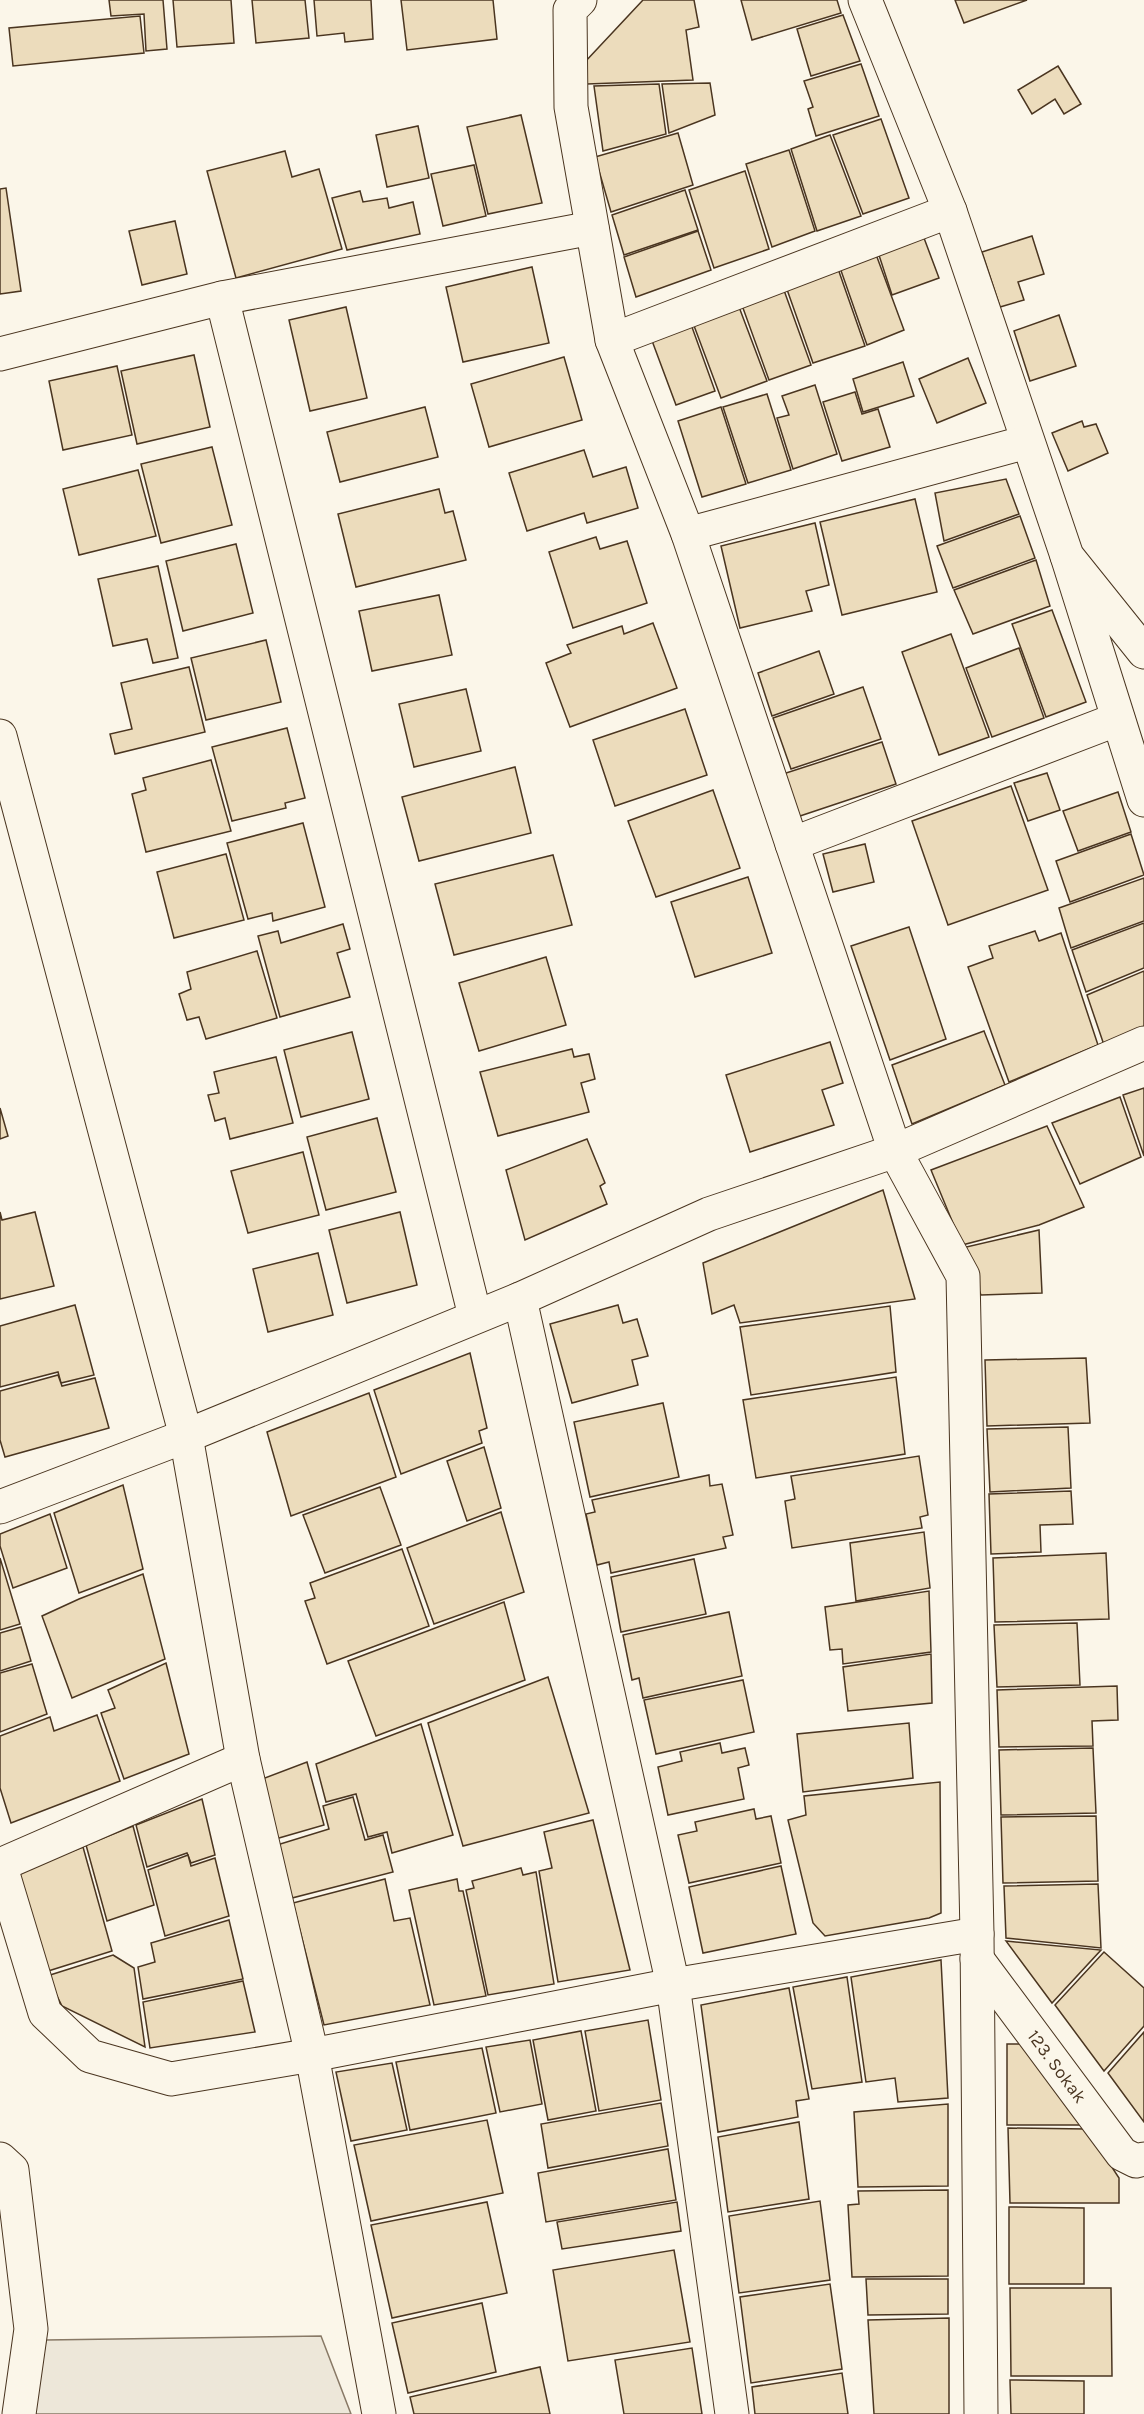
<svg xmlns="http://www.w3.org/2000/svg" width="1144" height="2414" font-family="Karla,sans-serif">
	<rect width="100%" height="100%" fill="#fbf6e9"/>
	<path fill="#ede7d9" stroke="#887966" stroke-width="1.5" d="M321,2336L351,2414H34L46,2340Z"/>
	<g fill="#ecdcbc" stroke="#4a3520" stroke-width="1.5">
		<path d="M109,0H163L167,49L146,51L144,14L111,16Z"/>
		<path d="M173,0H231L234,43L177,47Z"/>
		<path d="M252,0H305L309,38L256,43Z"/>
		<path d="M314,0H371L373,39L345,42L344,33L317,36Z"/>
		<path d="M401,0H493L497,39L407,50Z"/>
		<path d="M643,0H694L699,27L686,30L693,80L587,84L584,63Z"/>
		<path d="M741,0H837L841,13L752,40Z"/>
		<path d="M955,0H1027L964,23Z"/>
		<path d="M843,15L860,61L811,76L797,29Z"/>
		<path d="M140,16L144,53L13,66L9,28Z"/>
		<path d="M861,64L879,116L816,136L808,109L813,107L804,81Z"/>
		<path d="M1058,66L1081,104L1064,114L1055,99L1032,114L1018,90Z"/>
		<path d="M710,83L715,115L669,133L662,84Z"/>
		<path d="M659,84L666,134L603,151L594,86Z"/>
		<path d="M521,115L542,203L488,214L467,127Z"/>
		<path d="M881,119L909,198L863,214L833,135Z"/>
		<path d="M418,126L429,178L387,187L376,135Z"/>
		<path d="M678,133L693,185L611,212L595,157Z"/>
		<path d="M830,135L861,216L817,231L791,149Z"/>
		<path d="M789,150L815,231L772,247L746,164Z"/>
		<path d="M285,151L292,177L319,169L342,249L236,278L207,171Z"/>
		<path d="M474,165L486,216L443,226L431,174Z"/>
		<path d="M745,171L769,249L714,268L689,190Z"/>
		<path d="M6,188L21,291L0,294V189Z"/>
		<path d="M685,190L698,230L624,255L612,215Z"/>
		<path d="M360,191L363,202L387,198L389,208L413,202L420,234L347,250L332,198Z"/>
		<path d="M175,221L187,274L142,285L129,231Z"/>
		<path d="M921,230L939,278L892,295L876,246Z"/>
		<path d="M698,231L711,270L636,297L624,257Z"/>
		<path d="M1032,236L1044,274L1018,282L1024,300L1000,307L982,252Z"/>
		<path d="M874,249L904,330L867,345L838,262Z"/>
		<path d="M836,263L865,346L813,363L784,281Z"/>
		<path d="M532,267L549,343L463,362L446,287Z"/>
		<path d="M781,282L811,365L769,380L739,297Z"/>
		<path d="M736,299L767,381L721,398L690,315Z"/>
		<path d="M346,307L367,398L310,411L289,320Z"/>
		<path d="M1059,315L1076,366L1030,381L1014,331Z"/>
		<path d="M688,316L715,391L676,405L648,330Z"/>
		<path d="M194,355L210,427L137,444L121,371Z"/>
		<path d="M564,357L582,420L489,447L471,384Z"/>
		<path d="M968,358L986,403L937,423L919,379Z"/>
		<path d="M903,362L914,396L863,412L853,379Z"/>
		<path d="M117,366L132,435L63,450L49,381Z"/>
		<path d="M815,385L837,454L793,469L777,418L789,415L782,396Z"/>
		<path d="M855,392L862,414L878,409L890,447L842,461L823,402Z"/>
		<path d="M767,394L791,470L748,483L723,407Z"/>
		<path d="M425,407L438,457L340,482L327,432Z"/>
		<path d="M721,407L746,484L702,497L678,421Z"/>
		<path d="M1082,421L1084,427L1096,424L1108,453L1068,471L1052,433Z"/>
		<path d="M212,447L232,525L161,543L141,464Z"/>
		<path d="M584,450L593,477L626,467L638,508L587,523L584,513L527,531L509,473Z"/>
		<path d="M138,470L156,536L79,555L63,489Z"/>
		<path d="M1006,479L1019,514L944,541L935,493Z"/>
		<path d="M439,489L445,513L453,511L466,560L356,587L338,514Z"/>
		<path d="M915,499L937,592L842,615L820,522Z"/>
		<path d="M1020,516L1035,558L953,588L937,546Z"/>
		<path d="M815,523L829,585L806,591L812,611L740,628L721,546Z"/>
		<path d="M596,537L600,549L627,541L647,603L573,628L549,552Z"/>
		<path d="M236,544L253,613L183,631L166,561Z"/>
		<path d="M1036,560L1050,606L973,634L954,590Z"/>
		<path d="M158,566L178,658L153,663L147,639L113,646L98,579Z"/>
		<path d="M439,595L452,655L372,671L359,611Z"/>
		<path d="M1052,610L1086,702L1046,717L1012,624Z"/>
		<path d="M653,623L677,688L570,727L546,663L571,653L567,645L622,626L624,634Z"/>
		<path d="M951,634L989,737L939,755L902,652Z"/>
		<path d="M266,640L281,702L206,720L191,658Z"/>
		<path d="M1019,648L1044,718L992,737L966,668Z"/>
		<path d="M819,651L834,694L772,716L758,673Z"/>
		<path d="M189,667L205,732L115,754L110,734L132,729L121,683Z"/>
		<path d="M863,687L881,739L791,769L773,718Z"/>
		<path d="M466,689L481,751L414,767L399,704Z"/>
		<path d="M685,709L707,775L615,806L593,740Z"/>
		<path d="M287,728L305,798L285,803L286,808L232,821L212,747Z"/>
		<path d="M882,742L896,784L797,817L783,774Z"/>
		<path d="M211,760L231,831L146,852L132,794L146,790L143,778Z"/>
		<path d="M515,767L531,833L419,861L402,797Z"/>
		<path d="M1047,773L1060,810L1028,821L1014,783Z"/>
		<path d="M1011,786L1048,890L948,925L912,821Z"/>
		<path d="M713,790L740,868L656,897L628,821Z"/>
		<path d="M1118,792L1131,832L1078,851L1063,811Z"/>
		<path d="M303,823L325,907L273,921L272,913L248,919L227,843Z"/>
		<path d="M1131,834L1144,875L1070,902L1056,861Z"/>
		<path d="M865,844L874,882L833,892L823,854Z"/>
		<path d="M226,854L244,920L174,938L157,872Z"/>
		<path d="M553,855L572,925L454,955L435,884Z"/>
		<path d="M748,877L772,953L695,977L671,902Z"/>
		<path d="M1144,878V921L1071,948L1059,908Z"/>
		<path d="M1144,923V968L1086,992L1072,950Z"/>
		<path d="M343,924L350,949L337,953L350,997L280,1017L258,936L278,931L281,943Z"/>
		<path d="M909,927L946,1039L890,1060L851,946Z"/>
		<path d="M1035,931L1039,941L1061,933L1098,1045L1009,1082L968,967L993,958L989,946Z"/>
		<path d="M257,951L277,1018L206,1039L199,1017L187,1020L179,994L191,989L187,972Z"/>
		<path d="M546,957L566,1025L479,1051L459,983Z"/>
		<path d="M1144,971V1028L1104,1045L1087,995Z"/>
		<path d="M984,1031L1005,1085L912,1124L892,1065Z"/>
		<path d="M352,1032L369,1099L301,1117L284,1050Z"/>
		<path d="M830,1042L843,1083L822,1090L834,1125L750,1152L726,1075Z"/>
		<path d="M572,1049L574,1057L589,1054L595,1079L581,1083L589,1112L498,1136L480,1072Z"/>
		<path d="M276,1057L293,1123L230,1139L225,1118L215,1121L208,1095L219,1093L214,1072Z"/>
		<path d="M1144,1088V1156L1123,1095Z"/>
		<path d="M1120,1097L1141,1157L1080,1184L1052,1123Z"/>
		<path d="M0,1108L8,1136L0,1139Z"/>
		<path d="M377,1118L396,1192L326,1210L307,1137Z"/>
		<path d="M1047,1126L1084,1207L1039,1225L962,1245L931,1170Z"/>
		<path d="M587,1139L605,1183L600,1186L607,1204L525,1240L506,1170Z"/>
		<path d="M303,1152L319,1215L248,1233L231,1171Z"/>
		<path d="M883,1190L915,1299L740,1323L734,1305L712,1314L703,1263Z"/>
		<path d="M0,1212L2,1220L35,1212L54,1286L0,1299Z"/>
		<path d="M400,1212L417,1285L347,1303L329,1230Z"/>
		<path d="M1039,1230L1042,1293L981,1295L962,1248Z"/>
		<path d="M318,1253L333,1315L268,1332L253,1269Z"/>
		<path d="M75,1305L94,1375L61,1383L58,1372L0,1387V1326Z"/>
		<path d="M618,1305L623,1323L637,1319L648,1356L632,1360L638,1385L572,1403L550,1324Z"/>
		<path d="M890,1306L896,1372L751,1395L740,1327Z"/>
		<path d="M470,1353L487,1428L479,1431L482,1443L401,1474L374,1390Z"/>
		<path d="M1086,1358L1090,1423L987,1426L985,1360Z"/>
		<path d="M58,1375L62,1386L95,1378L109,1428L5,1457L0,1440V1391Z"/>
		<path d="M896,1377L905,1454L756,1478L743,1400Z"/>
		<path d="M369,1393L396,1477L291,1516L267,1432Z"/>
		<path d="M663,1403L679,1477L590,1497L574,1422Z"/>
		<path d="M1068,1427L1071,1488L990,1492L987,1429Z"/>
		<path d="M484,1447L501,1508L467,1521L447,1461Z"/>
		<path d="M919,1456L928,1515L920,1517L922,1528L792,1548L785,1501L795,1499L791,1476Z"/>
		<path d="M709,1475L710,1486L722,1484L733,1535L723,1537L726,1548L611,1573L609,1562L597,1565L586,1514L595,1512L592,1500Z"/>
		<path d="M123,1485L143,1569L79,1593L54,1513Z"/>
		<path d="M380,1487L401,1545L325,1573L303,1515Z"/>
		<path d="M1071,1491L1073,1524L1040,1525L1041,1552L991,1554L989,1494Z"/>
		<path d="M501,1512L524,1592L434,1624L407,1548Z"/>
		<path d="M50,1514L67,1568L13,1588L0,1546V1534Z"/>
		<path d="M924,1532L930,1588L856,1601L850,1543Z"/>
		<path d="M402,1549L429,1626L327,1664L305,1601L315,1598L310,1583Z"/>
		<path d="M1106,1553L1109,1619L995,1622L993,1558Z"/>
		<path d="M0,1558L20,1624L0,1630Z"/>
		<path d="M694,1559L706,1614L621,1632L611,1577Z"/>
		<path d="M143,1574L165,1659L72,1698L42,1616L79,1599Z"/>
		<path d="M929,1591L931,1652L843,1664L842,1649L830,1650L825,1607Z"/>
		<path d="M504,1602L525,1680L376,1736L348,1661Z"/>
		<path d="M729,1612L742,1676L643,1698L639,1678L632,1680L623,1635Z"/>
		<path d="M1077,1623L1080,1685L997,1687L994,1625Z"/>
		<path d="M21,1627L31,1661L0,1671V1633Z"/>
		<path d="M931,1654L932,1703L848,1711L843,1667Z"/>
		<path d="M166,1663L189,1754L124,1779L101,1713L115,1708L108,1690Z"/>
		<path d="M32,1664L47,1714L0,1732V1673Z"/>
		<path d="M548,1677L589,1813L463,1846L428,1723Z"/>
		<path d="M743,1680L754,1732L656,1754L644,1700Z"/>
		<path d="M1117,1686L1118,1720L1092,1721L1093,1746L999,1747L997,1690Z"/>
		<path d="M97,1715L120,1781L11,1823L0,1788V1736L50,1717L54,1731Z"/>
		<path d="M909,1723L913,1778L803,1792L797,1734Z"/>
		<path d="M421,1724L453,1835L392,1853L387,1832L368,1837L356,1794L326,1802L316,1764Z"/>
		<path d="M720,1743L722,1753L745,1748L749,1765L738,1768L744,1799L668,1815L658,1767L682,1761L680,1752Z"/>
		<path d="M1093,1748L1096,1813L1001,1815L999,1750Z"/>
		<path d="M307,1762L324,1825L272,1840L257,1781Z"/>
		<path d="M940,1782L941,1913L929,1918L825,1936L813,1923L788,1820L806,1815L804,1796Z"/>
		<path d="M353,1797L365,1840L383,1835L393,1872L292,1898L277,1845L329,1829L323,1806Z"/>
		<path d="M202,1799L215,1855L191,1863L187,1853L147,1867L136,1825Z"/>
		<path d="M754,1809L756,1819L771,1816L781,1863L689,1883L678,1835L697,1831L695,1822Z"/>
		<path d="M1096,1816L1098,1881L1003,1883L1001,1817Z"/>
		<path d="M593,1820L630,1970L558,1982L539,1871L552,1868L544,1832Z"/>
		<path d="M133,1826L154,1905L107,1921L86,1845Z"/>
		<path d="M83,1847L112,1951L45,1972L17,1872Z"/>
		<path d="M188,1855L191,1866L215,1858L229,1916L165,1936L148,1870Z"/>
		<path d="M781,1866L796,1934L703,1953L689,1887Z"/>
		<path d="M521,1868L523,1875L536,1872L554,1984L488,1995L466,1890L474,1888L472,1881Z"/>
		<path d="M385,1879L394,1921L410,1918L430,2005L324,2025L293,1903Z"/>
		<path d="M457,1879L459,1891H463L486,1996L434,2005L409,1890Z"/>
		<path d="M1098,1884L1101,1948L1006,1938L1004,1886Z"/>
		<path d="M229,1920L243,1979L143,1999L138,1967L155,1962L151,1943Z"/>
		<path d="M1006,1941L1101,1950L1052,2003Z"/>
		<path d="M1104,1952L1144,1988V2026L1104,2071L1055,2005Z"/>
		<path d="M113,1955L134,1968L145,2047L62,2006L47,1976Z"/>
		<path d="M941,1960L948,2098L898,2102L895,2078L866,2082L851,1977Z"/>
		<path d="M847,1977L862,2082L812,2089L793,1987Z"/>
		<path d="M243,1981L255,2032L150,2048L143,2002Z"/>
		<path d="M789,1988L809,2099L796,2101L798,2117L718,2132L701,2005Z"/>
		<path d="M648,2020L661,2100L599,2111L585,2031Z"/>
		<path d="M581,2031L596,2111L548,2120L533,2040Z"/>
		<path d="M1144,2032V2122L1108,2073Z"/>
		<path d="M530,2040L542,2104L500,2112L486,2047Z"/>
		<path d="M1007,2044H1024L1086,2125H1007Z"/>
		<path d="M482,2048L496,2113L410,2130L396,2062Z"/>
		<path d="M392,2063L407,2130L351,2141L336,2072Z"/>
		<path d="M661,2103L668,2146L548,2168L541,2124Z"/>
		<path d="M948,2104V2186L858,2187L854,2112Z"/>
		<path d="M487,2120L503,2193L371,2221L354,2145Z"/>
		<path d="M799,2122L809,2199L728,2212L718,2137Z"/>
		<path d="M1008,2128L1087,2129L1119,2178V2203H1010Z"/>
		<path d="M668,2149L676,2200L546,2222L538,2173Z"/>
		<path d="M948,2190V2276L852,2277L848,2205L859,2204L858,2191Z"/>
		<path d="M820,2201L830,2280L739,2293L729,2216Z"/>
		<path d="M487,2202L507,2293L392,2318L371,2225Z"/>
		<path d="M677,2202L681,2231L562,2249L557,2222Z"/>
		<path d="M1009,2207L1084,2208V2284H1009Z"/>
		<path d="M674,2250L690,2342L568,2361L553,2270Z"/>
		<path d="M866,2279H948V2314L868,2315Z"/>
		<path d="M830,2284L842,2369L751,2383L740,2297Z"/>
		<path d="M1010,2288H1111L1112,2376H1011Z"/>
		<path d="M482,2303L496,2372L408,2393L392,2323Z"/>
		<path d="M949,2318V2414H874L868,2320Z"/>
		<path d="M692,2348L702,2414H624L615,2360Z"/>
		<path d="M540,2367L550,2414H414L410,2397Z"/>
		<path d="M842,2373L848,2414H755L752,2387Z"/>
		<path d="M1010,2380L1084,2381V2414H1011Z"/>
	</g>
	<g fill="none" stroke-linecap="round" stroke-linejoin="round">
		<g stroke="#4a3520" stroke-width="35">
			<g id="minor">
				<path d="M580,0L570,10L571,107L612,340L688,534L895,1151L963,1276L977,1934L981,2414"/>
				<path d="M865,0L950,211L1067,556L1144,652"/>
				<path d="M222,298L475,1316"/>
				<path d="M612,340L950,211"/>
				<path d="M0,354L222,298L592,228"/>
				<path d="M688,534L1027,442"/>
				<path d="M0,736L186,1436L243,1759L312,2055L379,2414"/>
				<path d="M792,844L1118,719"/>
				<path d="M520,1299L673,1985L732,2414"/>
				<path d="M0,1864L45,2013L90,2056L171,2079L312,2055L673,1985L977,1934"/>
				<path d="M0,1865L243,1759"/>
				<path id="s1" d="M977,1959L1122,2154L1136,2161L1144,2159"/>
				<path d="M0,2159L12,2170L31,2329L19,2414"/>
			</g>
		</g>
		<g stroke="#4a3520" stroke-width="35">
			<g id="tertiary">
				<path d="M1067,556L1144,800"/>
				<path d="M0,1507L186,1436L520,1299L709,1214L895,1151L1144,1043"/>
			</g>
		</g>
		<use href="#minor" stroke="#fbf6e9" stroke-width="33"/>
		<use href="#tertiary" stroke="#fbf6e9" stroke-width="33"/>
	</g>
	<g text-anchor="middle" stroke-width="4.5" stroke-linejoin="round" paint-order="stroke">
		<g font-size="18" fill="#4a3520" stroke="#fbf6e9">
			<text dy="6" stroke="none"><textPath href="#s1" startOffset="134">123. Sokak</textPath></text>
		</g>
	</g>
</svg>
